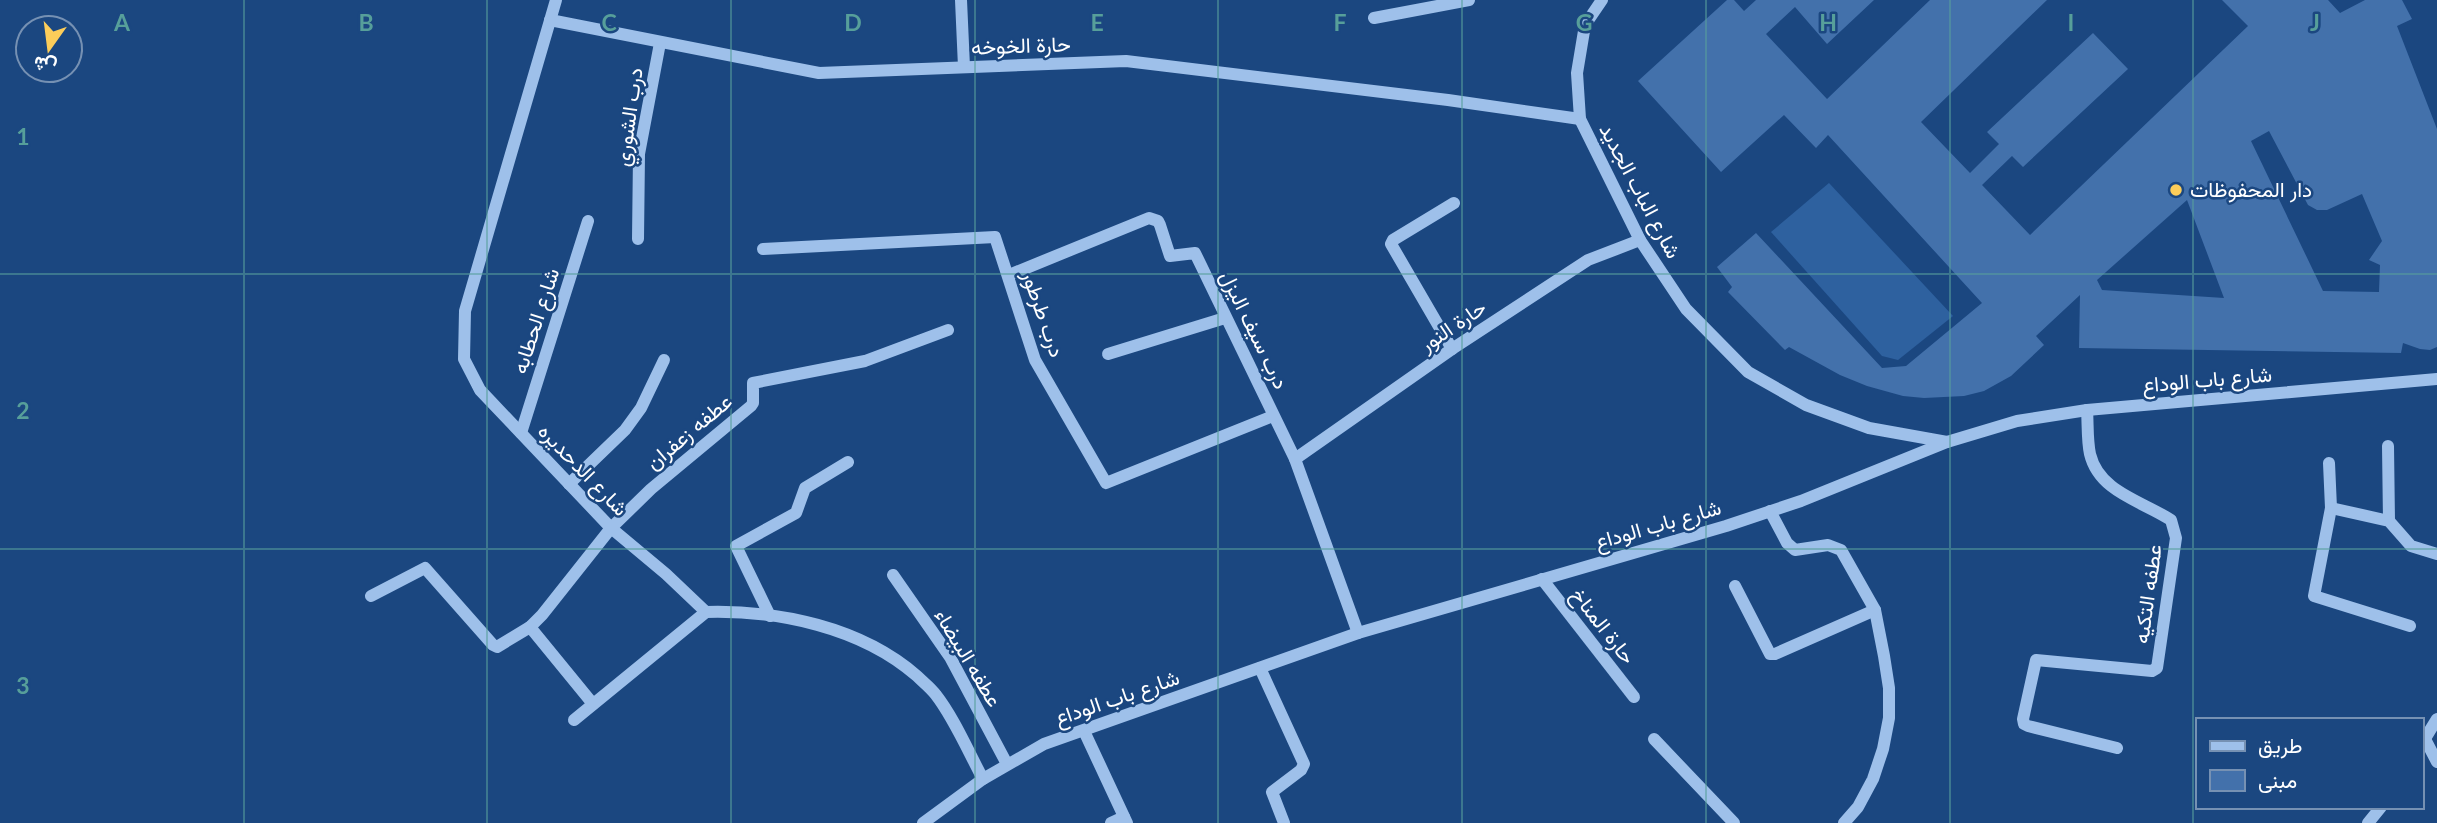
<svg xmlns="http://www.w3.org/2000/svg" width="2437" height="823" font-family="Lato,Vazirmatn,sans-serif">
	<rect width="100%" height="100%" fill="#1b4780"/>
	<path fill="#2e619f" d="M1829,183L1953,316L1898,360L1882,356L1771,232Z"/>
	<path fill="#4371ab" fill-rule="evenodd" d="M1727,0H1734L1744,11L1756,0H1874L1827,44L1795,7L1766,34L1827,99L1930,0H2047L1921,122L1970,173L1999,144L1987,132L2093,33L2128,69L2023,167L2012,156L1982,185L2030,235L2248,26L2222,0H2328L2340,13L2365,0H2402L2412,19L2397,26L2437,129V347L2430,350L2420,349L2403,343L2401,353L2079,348L2080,295L2036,336L2044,345L2011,376L1984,391L1964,396L1924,398L1903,396L1867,386L1840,375L1789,347L1785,350L1728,292L1732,287L1717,267L1756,233L1882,368L1906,366L1982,303L1828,135L1816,148L1784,115L1721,172L1638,81ZM2269,131L2308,205L2317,210H2327L2362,194L2382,241L2369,260L2380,265L2379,292L2323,291L2251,141ZM2187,200L2224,298L2102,290L2097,280Z"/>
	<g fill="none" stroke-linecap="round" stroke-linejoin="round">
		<g stroke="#9ec0ea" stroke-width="12">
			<path d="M556,0L465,311L464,359L480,390L611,528L666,574L706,612C778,610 861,627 917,676C923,682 931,688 936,695C954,718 969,753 983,779"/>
			<path d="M961,0L964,67"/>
			<path d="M1602,0L1585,25L1577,73L1580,119L1640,240L1686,309L1748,372L1806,405L1869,428L1947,442"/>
			<path d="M1374,18L1469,0"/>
			<path d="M550,20L819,73L1126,61L1448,100L1580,119"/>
			<path d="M638,239L639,154L660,43"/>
			<path d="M763,249L995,237L1035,360L1106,483L1273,416"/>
			<path d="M1009,275L1149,218L1158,221L1160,225L1170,256L1195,253L1295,459L1358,633"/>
			<path d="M1452,349L1391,244L1393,240L1454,203"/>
			<path d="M1108,354L1225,318"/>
			<path d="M2087,410C2088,424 2087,440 2090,454C2099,492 2142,501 2171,520L2176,538L2157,668L2152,671L2036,660L2023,719L2024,724L2028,726L2117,748"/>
			<path d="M521,433L588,221"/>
			<path d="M2388,446L2389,521"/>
			<path d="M1295,459L1452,349L1588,260L1640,240"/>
			<path d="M2329,463L2331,508L2314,596L2410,626"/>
			<path d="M569,484L625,430L641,408L664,360"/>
			<path d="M2331,508L2389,521L2411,546L2437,554"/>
			<path d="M1770,511L1787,543L1795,550L1828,545L1841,550L1875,610L1884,656L1889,688V718L1883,749L1873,779L1858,807L1844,823"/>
			<path d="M893,575L950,657L1007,764"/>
			<path d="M1542,579L1634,697"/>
			<path d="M1735,586L1770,654H1775L1875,610"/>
			<path d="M371,596L425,568L493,645L497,647L530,627L542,615L611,528L651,489L751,406L753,403V383L865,361L948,330"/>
			<path d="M770,616L736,546L796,513L805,488L848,462"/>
			<path d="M530,627L593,704"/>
			<path d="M1260,668L1304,764L1301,770L1272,792L1284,823"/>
			<path d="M574,720L706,612"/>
			<path d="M1084,731L1127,823"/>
			<path d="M1654,739L1734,823"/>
			<path d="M2425,739L2437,762"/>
			<path d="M2421,745L2437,719"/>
			<path d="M923,823L983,779L1044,744L1358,633L1726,526L1801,501L1947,442L2017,421L2087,410L2437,379"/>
			<path d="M1111,823L1124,817"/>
			<path d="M2368,823L2381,807"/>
		</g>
	</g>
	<path fill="none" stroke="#579f9a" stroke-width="2" stroke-opacity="0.55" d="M244,0V823M487,0V823M731,0V823M975,0V823M1218,0V823M1462,0V823M1706,0V823M1950,0V823M2193,0V823M0,274H2437M0,549H2437"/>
	<circle fill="#fccd5a" stroke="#1b4780" stroke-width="2.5" cx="2176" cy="190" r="7"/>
	<g text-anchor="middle" stroke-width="5" stroke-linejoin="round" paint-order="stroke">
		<g font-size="21" fill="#fff" stroke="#1b4780">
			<text transform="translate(1021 46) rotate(-2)" y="7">حارة الخوخه</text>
			<text transform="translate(629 117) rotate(-82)" y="7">درب الشوري</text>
			<text transform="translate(1640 191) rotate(62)" y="7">شارع الباب الجديد</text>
			<text transform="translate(1043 314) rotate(71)" y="7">درب طرطور</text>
			<text transform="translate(536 321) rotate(-72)" y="7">شارع الحطابه</text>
			<text transform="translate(1453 326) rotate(-34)" y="7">حارة النور</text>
			<text transform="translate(1254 330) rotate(64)" y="7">درب سيف اليزل</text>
			<text transform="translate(2207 380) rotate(-5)" y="7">شارع باب الوداع</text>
			<text transform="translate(689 432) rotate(-40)" y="7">عطفه زعفران</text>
			<text transform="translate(583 470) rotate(46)" y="7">شارع الدحديره</text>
			<text transform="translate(1658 525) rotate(-16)" y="7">شارع باب الوداع</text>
			<text transform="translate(2148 594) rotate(-82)" y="7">عطفه التكيه</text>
			<text transform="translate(1603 626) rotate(52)" y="7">حارة المناخ</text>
			<text transform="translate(968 658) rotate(59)" y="7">عطفه البيضاء</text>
			<text transform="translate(1117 698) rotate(-19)" y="7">شارع باب الوداع</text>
		</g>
		<g font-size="21" fill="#fff" stroke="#1b4780" text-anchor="start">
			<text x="2190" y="197">دار المحفوظات</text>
		</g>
	</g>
	<g font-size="23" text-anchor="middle" font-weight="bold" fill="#579f9a" stroke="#1b4780" stroke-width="5" stroke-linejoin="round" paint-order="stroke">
		<text x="122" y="31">A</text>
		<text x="366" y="31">B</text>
		<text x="609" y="31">C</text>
		<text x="853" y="31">D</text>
		<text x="1097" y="31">E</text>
		<text x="1340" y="31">F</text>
		<text x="1584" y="31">G</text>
		<text x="1828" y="31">H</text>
		<text x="2071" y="31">I</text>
		<text x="2315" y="31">J</text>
		<text x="23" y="145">1</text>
		<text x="23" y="419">2</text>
		<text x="23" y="694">3</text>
	</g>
	<rect x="2196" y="718" width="228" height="91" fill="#1b4780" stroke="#7691b3" stroke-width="2"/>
	<rect x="2210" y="741" width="35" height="10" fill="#9ec0ea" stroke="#7691b3" stroke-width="2"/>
	<text x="2258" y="753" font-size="21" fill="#ffffff">طريق</text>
	<rect x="2210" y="770" width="35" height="21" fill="#4371ab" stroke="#7691b3" stroke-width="2"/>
	<text x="2258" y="788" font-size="21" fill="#ffffff">مبنى</text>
	<g transform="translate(49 49) rotate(194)"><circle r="33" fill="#1b4780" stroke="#7691b3" stroke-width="2"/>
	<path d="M0-5L12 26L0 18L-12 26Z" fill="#fccd5a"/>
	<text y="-10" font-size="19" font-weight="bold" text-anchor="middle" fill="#ffffff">ش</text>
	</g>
</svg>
